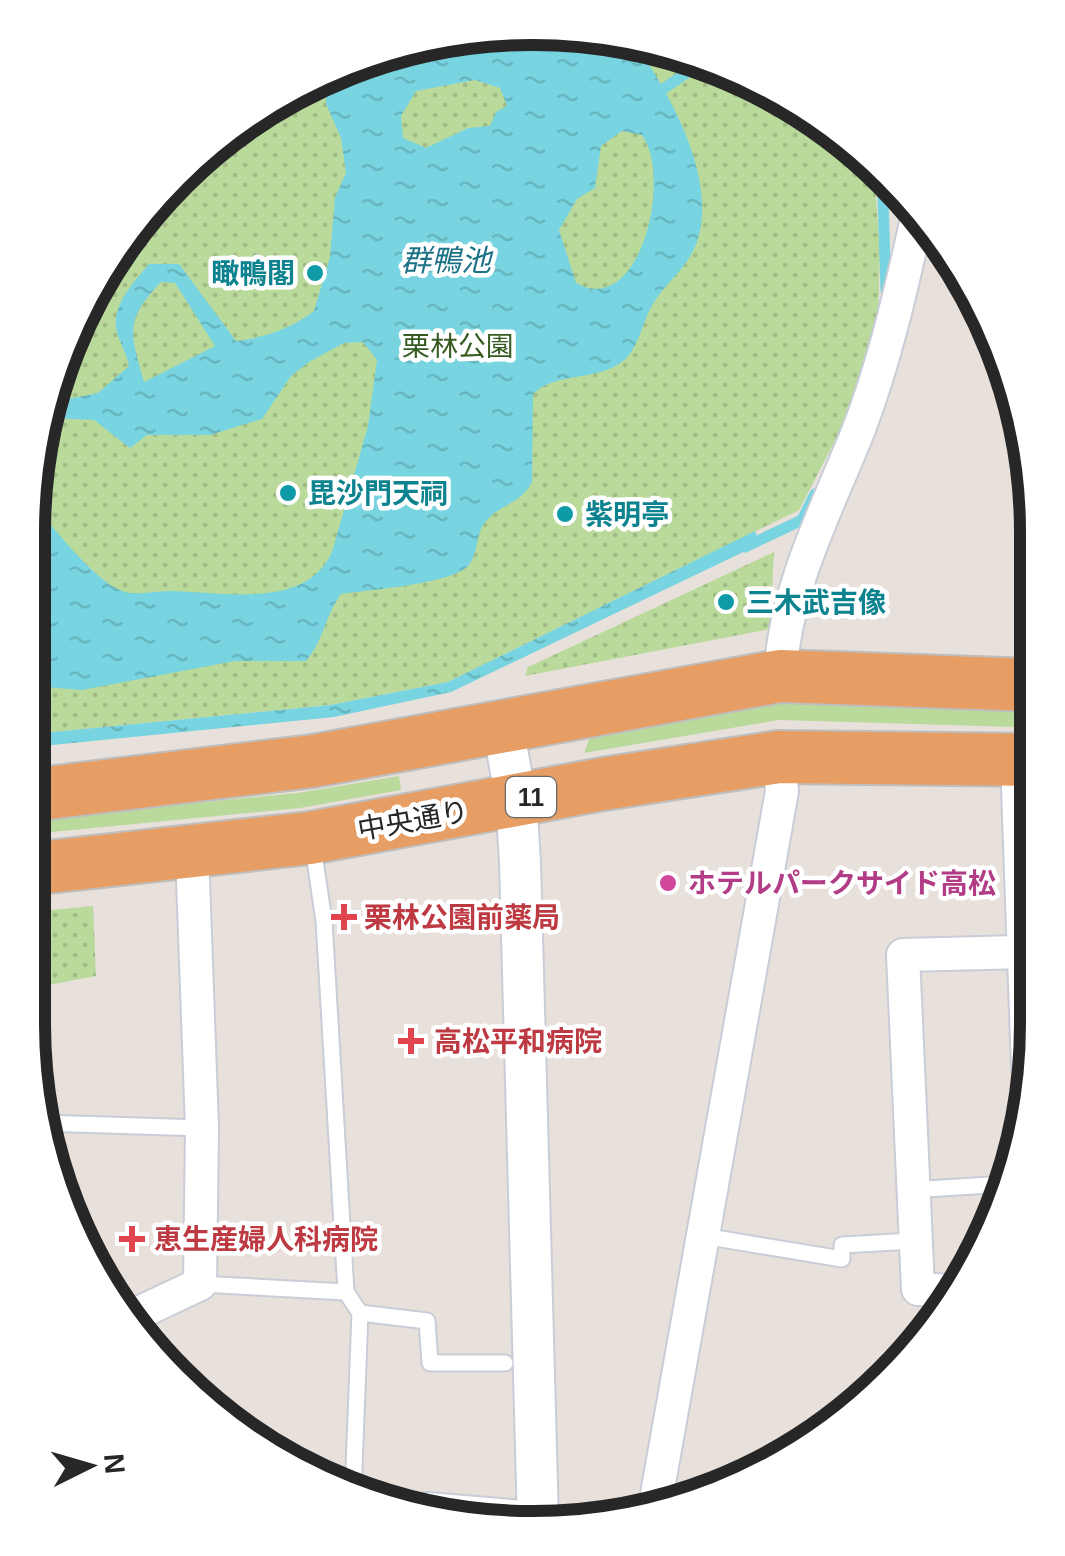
<svg xmlns="http://www.w3.org/2000/svg" width="1065" height="1556" font-family="Arial,'Noto Sans JP',sans-serif">
	<defs>
		<pattern id="park-dots" width="8" height="8" patternUnits="userSpaceOnUse" patternTransform="scale(2.5)"><rect width="8" height="8" fill="#bada9b"/><path d="M2 2h.1M6 6h.1" fill="none" stroke="#a0bb86" stroke-width="1.8" stroke-linecap="round"/></pattern>
		<pattern id="water-ripples" width="26" height="14" patternUnits="userSpaceOnUse" patternTransform="scale(2.5)"><rect width="26" height="14" fill="#77d4e0"/><path d="M2 4q2-2 4 0t4 0M15 11q2-2 4 0t4 0" fill="none" stroke="#67b6c0"/></pattern>
	</defs>
	<rect width="100%" height="100%" fill="#e8e0da"/>
	<g fill="#bada9b">
		<path d="M778,702H870L1016,710V727L779,720L584,753L590,737Z"/>
		<path d="M399,776L401,790L300,808L31,834V819L298,793Z"/>
	</g>
	<g fill="url(#park-dots)">
		<path d="M533,28L726,66L873,164L880,248L878,322L849,414L799,510L448,682L330,705L32,734L37,435L95,281L176,175L340,66Z"/>
		<path d="M774,552L770,629L525,676L528,667Z"/>
		<path d="M93,906L96,976L49,985L36,979L31,912Z"/>
	</g>
	<g fill="url(#water-ripples)" fill-rule="evenodd">
		<path d="M533,28L639,49C672,98 718,181 697,242C687,269 666,282 653,304C641,323 639,352 619,364C592,381 556,372 533,394L532,482C521,504 500,504 486,521C476,532 478,553 469,565C453,584 367,590 341,594C325,616 324,640 306,661H235L82,690L45,687C27,669 35,538 36,506C54,529 97,584 125,592C138,596 157,590 171,591C223,592 306,610 332,552L368,426L377,360L363,342L344,343L309,362L291,376L262,419L210,435H147L130,448L94,420L49,418L40,426L49,403L98,393L129,366C127,353 118,341 116,328C113,303 134,282 149,264H179L236,341C264,338 292,328 314,311L330,257L335,197L346,173L341,138L326,104V80C356,47 398,67 437,59C471,53 499,34 533,28ZM475,80L500,88L507,106L496,112L490,126L468,128L426,148L403,138L401,116L416,91ZM622,131L642,135C673,178 640,319 576,283L559,230L577,199L595,188L601,146ZM161,282L175,283L215,346L144,382C130,332 124,321 161,282Z"/>
		<path d="M755,531L760,544L451,692L334,717L32,747V734L330,705L448,682Z"/>
	</g>
	<g fill="none" stroke-linecap="round" stroke-linejoin="round">
		<g stroke="#77d4e0" stroke-width="11">
			<path d="M663,89L703,62"/>
			<path d="M882,170L886,290"/>
			<path d="M745,547L802,520L815,494"/>
		</g>
		<g stroke="#c8cdd8" stroke-width="19">
			<g id="service">
				<path d="M313,847L324,921L346,1292L360,1313L353,1494"/>
				<path d="M41,1123L202,1128"/>
				<path d="M910,1190L1006,1184"/>
				<path d="M703,1236L842,1259V1245L913,1241"/>
				<path d="M200,1284L346,1292"/>
				<path d="M360,1313L427,1321L430,1363H505"/>
			</g>
		</g>
		<g stroke="#c8cdd8" stroke-width="36">
			<g id="minor">
				<path d="M780,676C786,584 826,512 859,429C885,361 902,286 918,214"/>
				<path d="M1017,760L1028,1069"/>
				<path d="M949,1291L918,1289L903,955L1023,952"/>
				<path d="M126,1319L200,1284L202,1128L192,852"/>
				<path d="M654,1511L782,791L779,757"/>
			</g>
		</g>
		<g stroke="#c8cdd8" stroke-width="44">
			<g id="tertiary">
				<path d="M503,727L516,800L520,862L538,1522"/>
				<path d="M427,1513L535,1522"/>
			</g>
		</g>
		<g stroke="#bebebe" stroke-width="56">
			<g id="trunk">
				<path d="M31,795L313,761L780,676L1032,685"/>
				<path d="M30,869L310,838L603,784L779,757L1033,760"/>
			</g>
		</g>
		<use href="#service" stroke="#fff" stroke-width="15"/>
		<use href="#minor" stroke="#fff" stroke-width="32"/>
		<use href="#tertiary" stroke="#fff" stroke-width="40"/>
		<use href="#trunk" stroke="#e69e64" stroke-width="52"/>
	</g>
	<g fill="#0f9aa8" stroke="#fff" stroke-width="4">
		<circle cx="315" cy="273" r="10"/>
		<circle cx="288" cy="493" r="10"/>
		<circle cx="565" cy="514" r="10"/>
		<circle cx="726" cy="602" r="10"/>
	</g>
	<circle fill="#d1479c" stroke="#fff" stroke-width="4" cx="668" cy="883" r="10"/>
	<g fill="#e0444e" stroke="#fff" stroke-width="4">
		<path d="M339 902h10v10h10v10h-10v10h-10v-10h-10v-10h10z"/>
		<path d="M406 1026h10v10h10v10h-10v10h-10v-10h-10v-10h10z"/>
		<path d="M127 1224h10v10h10v10h-10v10h-10v-10h-10v-10h10z"/>
	</g>
	<g text-anchor="middle" stroke-width="9" stroke-linejoin="round" paint-order="stroke">
		<rect fill="#fff" stroke="#686868" stroke-width="2.5" x="506" y="777" width="50" height="40" rx="8"/>
		<g font-size="25" font-weight="bold" fill="#272727">
			<text x="531" y="806">11</text>
		</g>
		<g font-size="28" font-weight="bold" fill="#0d838f" stroke="#fff" text-anchor="start">
			<text x="295" y="283" text-anchor="end">瞰鴨閣</text>
			<text x="308" y="503">毘沙門天祠</text>
			<text x="585" y="524">紫明亭</text>
			<text x="746" y="612">三木武吉像</text>
		</g>
		<g font-size="28" fill="#355b20" stroke="#fff">
			<text x="458" y="356">栗林公園</text>
		</g>
		<g font-size="28" fill="#272727" stroke="#fff">
			<text transform="translate(413 820) rotate(-10)" y="10">中央通り</text>
		</g>
		<g font-size="28" font-weight="bold" fill="#b23c85" stroke="#fff" text-anchor="start">
			<text x="688" y="893">ホテルパークサイド高松</text>
		</g>
		<g font-size="28" font-weight="bold" fill="#be3a42" stroke="#fff" text-anchor="start">
			<text x="364" y="927">栗林公園前薬局</text>
			<text x="434" y="1051">高松平和病院</text>
			<text x="154" y="1249">恵生産婦人科病院</text>
		</g>
		<g font-size="30" font-style="italic" fill="#1b7287" stroke="#fff">
			<text x="446" y="271">群鴨池</text>
		</g>
	</g>
	<path d="M0 0H1065V1556H0ZM532 45H533A487 487 0 0 1 1020 532V1024A487 487 0 0 1 533 1511H532A487 487 0 0 1 45 1024V532A487 487 0 0 1 532 45Z" fill="#fff" fill-rule="evenodd"/>
	<path fill="none" stroke="#272727" stroke-width="12" d="M532 45H533A487 487 0 0 1 1020 532V1024A487 487 0 0 1 533 1511H532A487 487 0 0 1 45 1024V532A487 487 0 0 1 532 45Z"/>
	<g transform="translate(90 1466) rotate(85)" stroke="#ffffff" stroke-width="8" paint-order="stroke">
	<path d="M0-8L18 38L0 25L-18 38Z" fill="#272727"/>
	<text y="-15" font-size="28" font-weight="bold" text-anchor="middle" fill="#272727">N</text>
	</g>
</svg>
